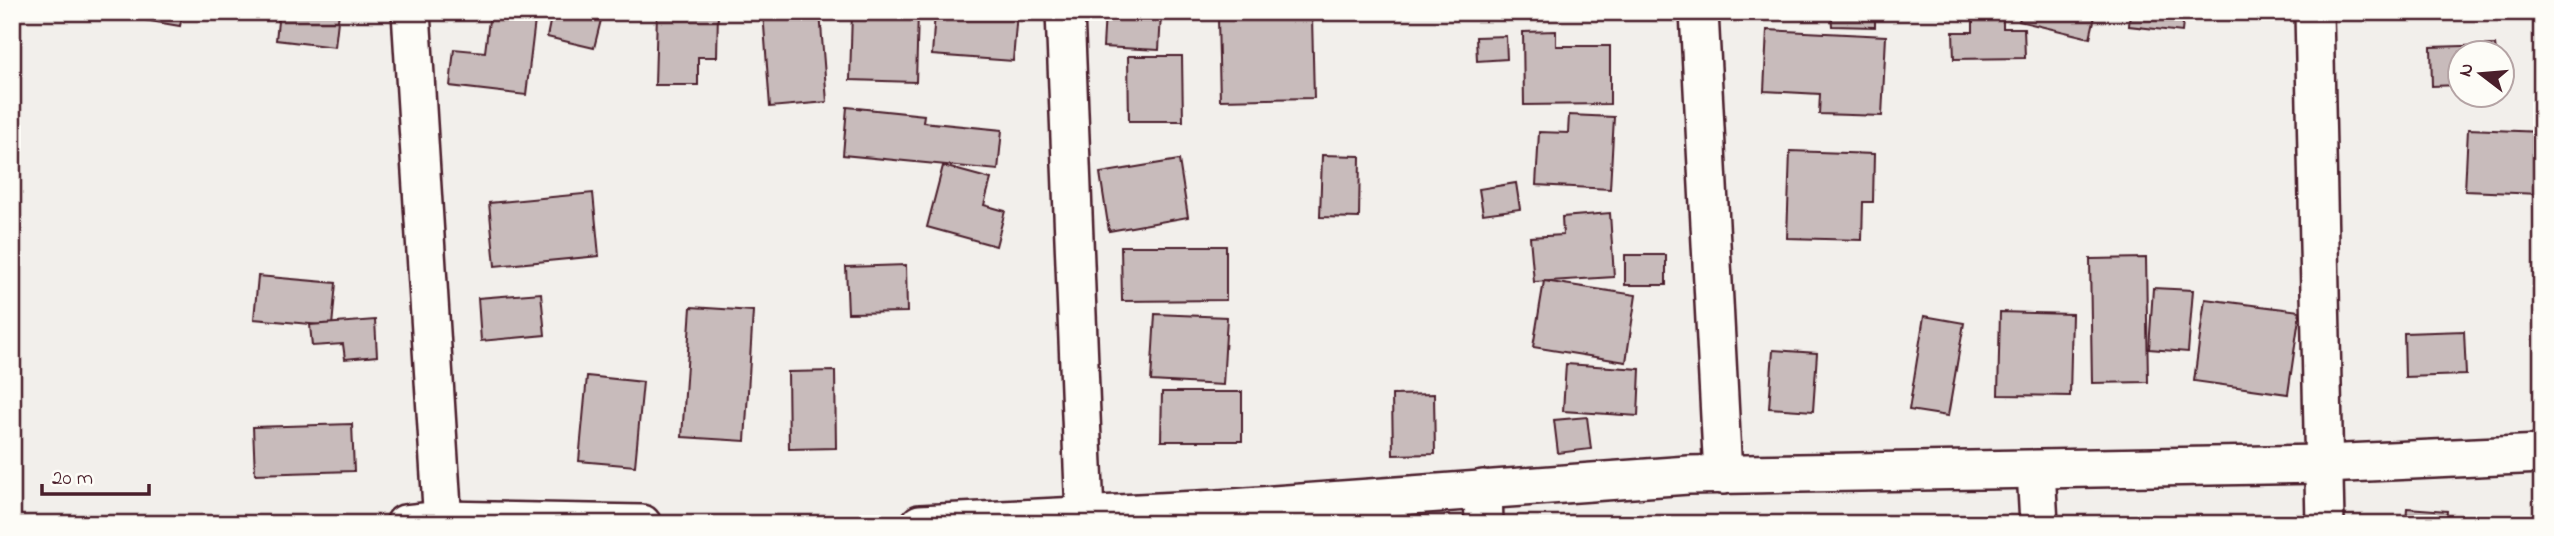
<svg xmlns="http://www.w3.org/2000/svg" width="2554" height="536" font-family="'Indie Flower',sans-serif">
	<rect width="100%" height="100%" fill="#f2efeb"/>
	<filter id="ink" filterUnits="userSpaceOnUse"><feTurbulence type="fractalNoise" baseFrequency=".0143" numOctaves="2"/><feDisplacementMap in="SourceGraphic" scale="14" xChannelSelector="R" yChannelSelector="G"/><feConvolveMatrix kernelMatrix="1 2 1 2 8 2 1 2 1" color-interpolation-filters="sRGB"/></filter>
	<g filter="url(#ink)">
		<g fill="#c8bbbb" stroke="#4a1f2b" stroke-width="2">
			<path d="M139,12H183L180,26L138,19Z"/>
			<path d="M279,12H339L335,47L276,40Z"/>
			<path d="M490,12H536L526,95L450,86L454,49L485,52Z"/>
			<path d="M552,12H603L594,48L547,37Z"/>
			<path d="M657,12H718L717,57H698V85H655Z"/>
			<path d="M763,12H820L827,102L770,107Z"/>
			<path d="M852,12H918L916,82L850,80Z"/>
			<path d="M935,12H1017L1013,61L932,55Z"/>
			<path d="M1105,12L1161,15L1159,50L1103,47Z"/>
			<path d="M1831,12H1875V27L1832,26Z"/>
			<path d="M1973,12H2003V28H2024L2025,58L1954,59L1953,32H1973Z"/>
			<path d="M2022,12H2096L2090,38L2019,21Z"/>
			<path d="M2130,12H2184L2182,32L2129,26Z"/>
			<path d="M1312,17L1314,98L1220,100L1218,19Z"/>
			<path d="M1767,30L1886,36L1882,116L1819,114L1820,94L1764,91Z"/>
			<path d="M1556,31V46H1610V104L1524,105L1523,32Z"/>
			<path d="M1506,36L1507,59L1477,61L1476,37Z"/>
			<path d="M2495,45L2496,52H2460V85L2432,86L2431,47Z"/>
			<path d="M1128,56H1182L1183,121H1129Z"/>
			<path d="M847,107L924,115L923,122L1002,130L998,170L843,155Z"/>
			<path d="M1569,115L1614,117L1610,189L1536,185L1539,132L1568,133Z"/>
			<path d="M2468,129L2542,132L2540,194L2465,191Z"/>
			<path d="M1790,151L1874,154L1873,202H1863L1862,240L1787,238Z"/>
			<path d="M1322,155L1360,156L1359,218L1320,217Z"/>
			<path d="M1179,160L1188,217L1109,231L1100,173Z"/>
			<path d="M943,166L991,179L984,205L1005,211L996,246L927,227Z"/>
			<path d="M1516,183L1520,209L1483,214L1479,189Z"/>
			<path d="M593,193L599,256L495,266L489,203Z"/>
			<path d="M1610,213L1614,277L1534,282L1530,237L1563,235L1562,217Z"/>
			<path d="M1121,246H1226V300L1122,301Z"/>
			<rect x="1625" y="255" width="41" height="30"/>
			<path d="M2146,258L2148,382L2092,383L2090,259Z"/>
			<path d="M906,265L907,312L848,313L846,267Z"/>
			<path d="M258,276L336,283L332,326L254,319Z"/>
			<path d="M1544,281L1636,295L1626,362L1533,347Z"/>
			<path d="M2153,288L2193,290L2188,352L2149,349Z"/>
			<path d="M541,293L545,335L481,341L478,298Z"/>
			<path d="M2205,299L2300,311L2288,394L2194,381Z"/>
			<path d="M691,307L753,311L745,441L682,437Z"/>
			<path d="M2000,312L2072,314L2070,396L1998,395Z"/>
			<path d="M1155,314L1227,317L1223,385L1151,381Z"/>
			<path d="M1924,316L1964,323L1948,416L1909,410Z"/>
			<path d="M375,320L377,356L345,359L343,344L312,346L310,325Z"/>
			<path d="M2464,331L2466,375L2405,377L2404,333Z"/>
			<path d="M1773,350L1817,353L1813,411L1769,408Z"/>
			<path d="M1566,364L1640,369L1638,416L1563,411Z"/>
			<path d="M835,371L836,448L789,449L788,372Z"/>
			<path d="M587,376L643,382L635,466L579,461Z"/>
			<path d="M1162,392H1242V441H1161Z"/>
			<path d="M1434,394L1435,454L1393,455L1392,395Z"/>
			<path d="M1587,417L1591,449L1558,453L1554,420Z"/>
			<path d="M352,424L354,471L255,474L253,427Z"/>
			<path d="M2407,508L2447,511L2446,524H2406Z"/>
		</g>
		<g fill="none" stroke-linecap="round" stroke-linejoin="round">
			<g stroke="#4a1f2b" stroke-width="42">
				<g id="minor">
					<path d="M411,12L443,524"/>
					<path d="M1065,12L1085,516"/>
					<path d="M1699,12L1723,475"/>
					<path d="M2314,12L2325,524"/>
					<path d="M2036,470L2039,524"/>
					<path d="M1483,489L1484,524"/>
					<path d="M405,524L443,520L642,524"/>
					<path d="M920,524L1218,509L1688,475L2324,464L2542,454"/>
				</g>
			</g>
			<use href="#minor" stroke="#fdfcf7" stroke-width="37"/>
		</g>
	</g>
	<rect width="2554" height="536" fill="none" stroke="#fdfcf7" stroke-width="42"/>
	<rect x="21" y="21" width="2512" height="494" fill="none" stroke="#4a1f2b" stroke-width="2.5" filter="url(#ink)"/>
	<g transform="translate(2481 74) rotate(286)"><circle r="33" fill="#fdfcf7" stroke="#b5a4a5" stroke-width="2"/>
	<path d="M0-5L12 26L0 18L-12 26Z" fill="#4a1f2b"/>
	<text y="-10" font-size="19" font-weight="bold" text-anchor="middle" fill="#4a1f2b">N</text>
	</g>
	<path d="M42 484v10h107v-10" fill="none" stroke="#4a1f2b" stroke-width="3.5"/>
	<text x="52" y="484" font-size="21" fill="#4a1f2b" stroke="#fdfcf7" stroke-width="5" paint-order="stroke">20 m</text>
</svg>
